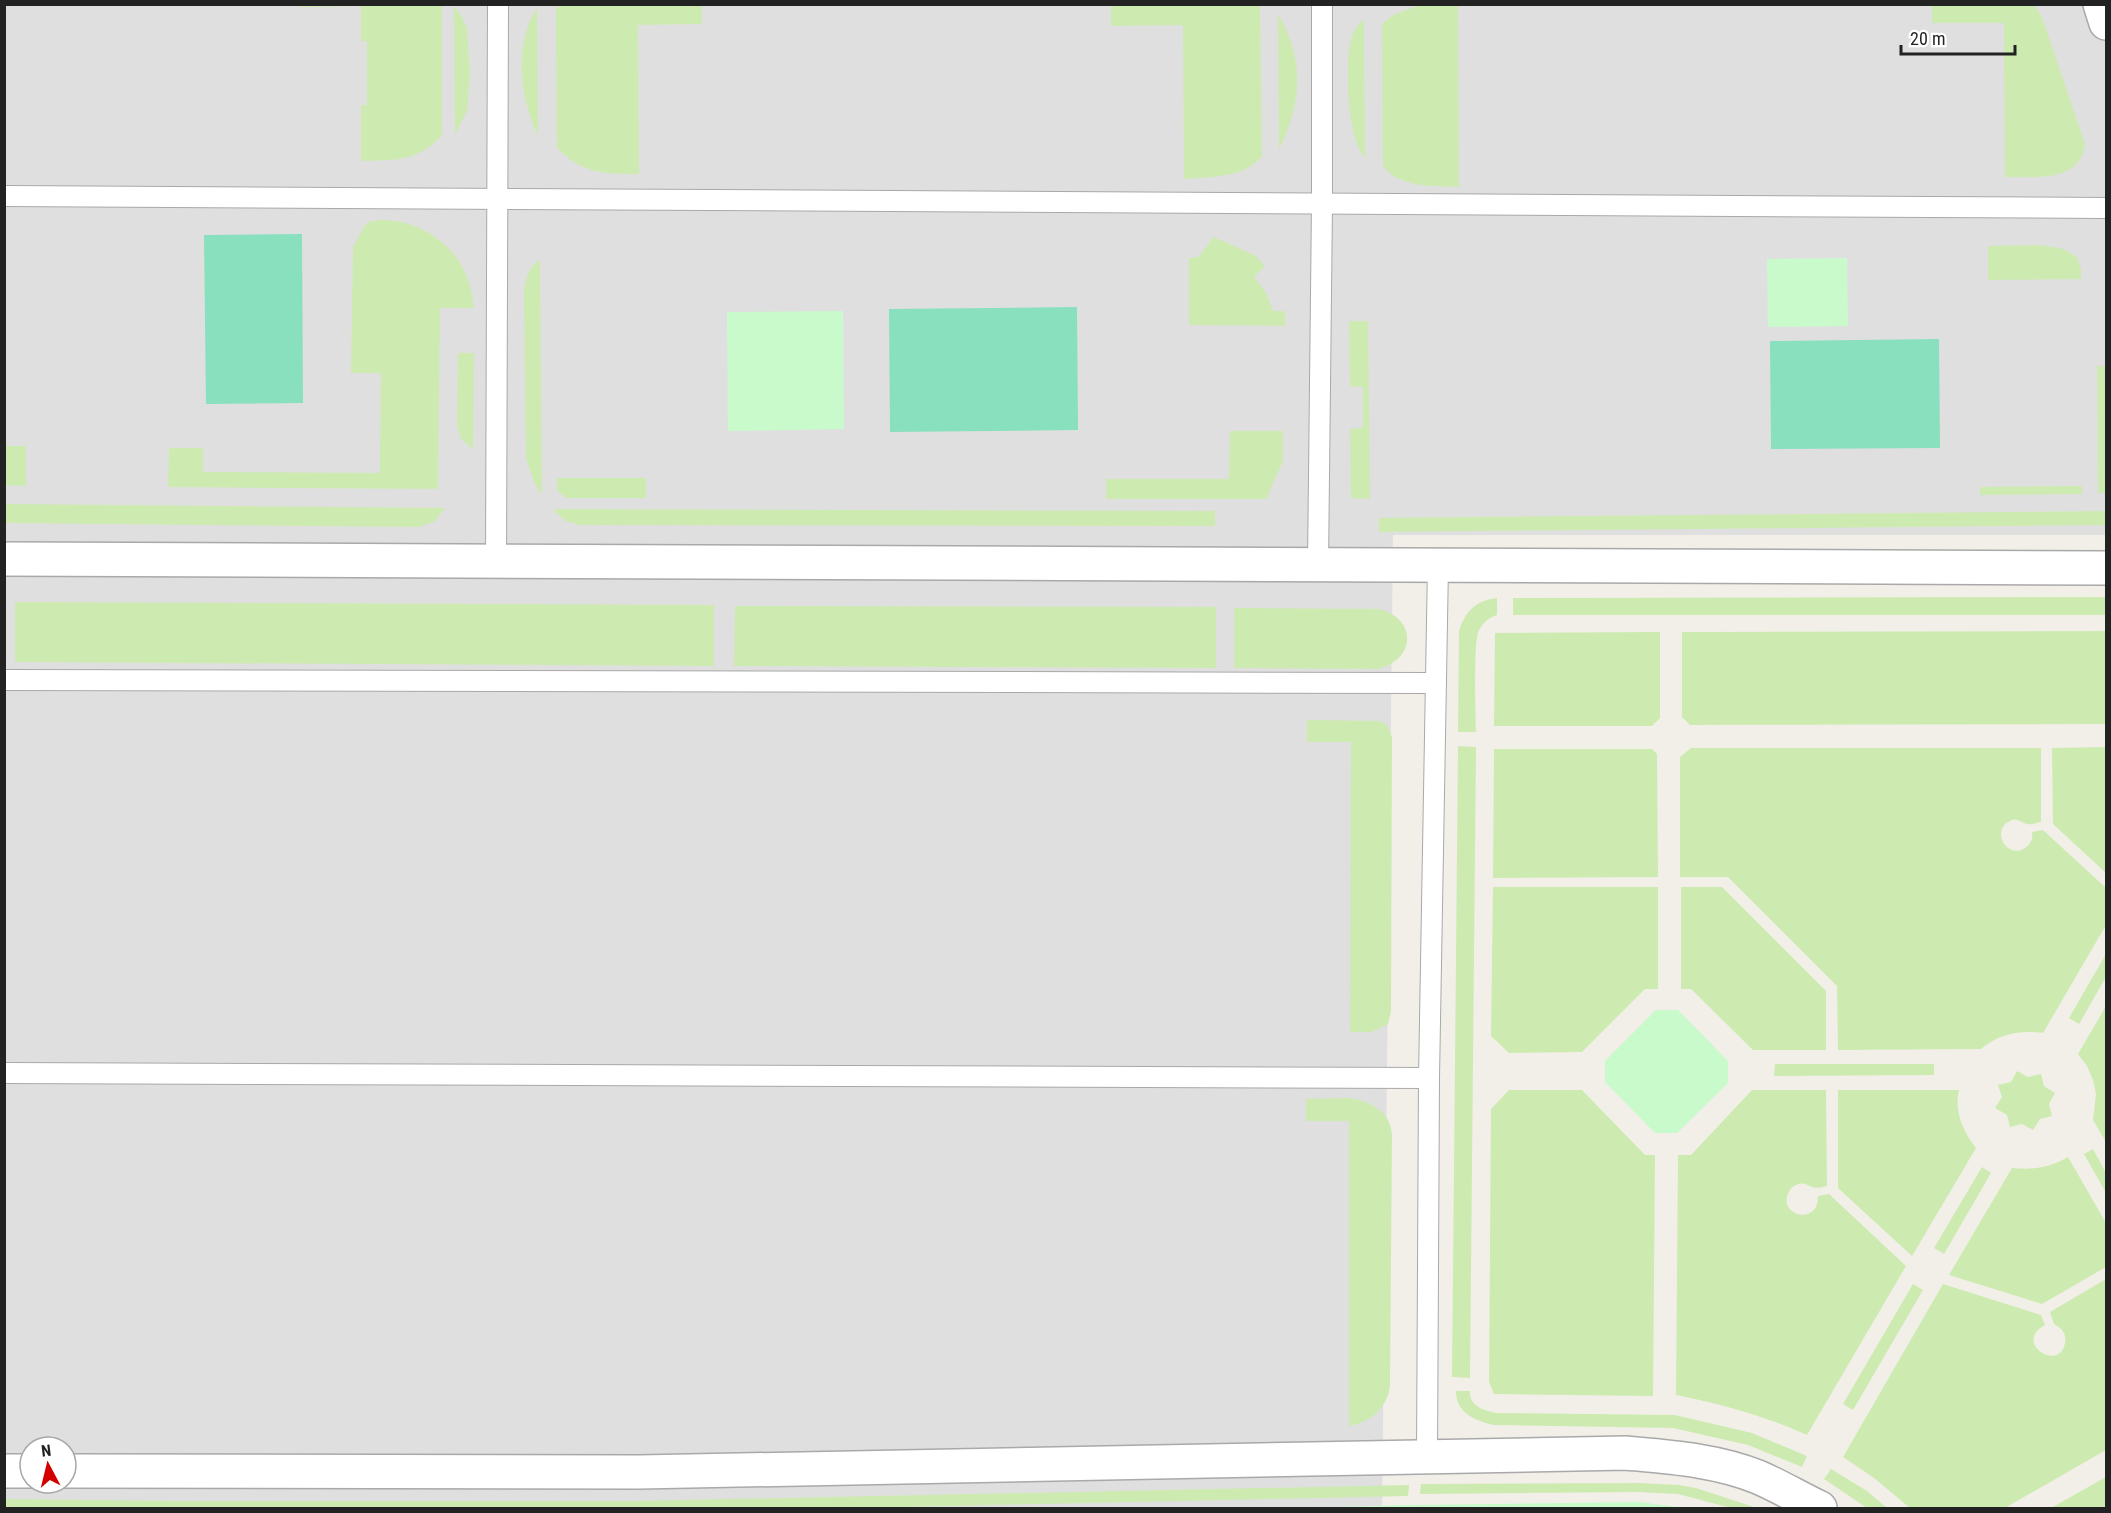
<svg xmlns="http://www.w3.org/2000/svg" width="2111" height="1513" font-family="'Roboto Condensed',sans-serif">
	<rect width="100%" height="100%" fill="#f2efe9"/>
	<path fill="#e0dfdf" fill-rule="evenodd" d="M4,5H2106V535H1393L1382,1508H5ZM30,1447H66V1483H30Z"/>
	<g fill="#cdebb0">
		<path d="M561,4L702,5V24L638,25L639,174C604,174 583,174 557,148L556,10Z"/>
		<path d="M300,5H442V135C418,162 395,160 361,161V105H367V41H361V6L300,7Z"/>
		<path d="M1111,5H1260L1262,156C1246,178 1209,177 1184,179L1183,25L1111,26Z"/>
		<path d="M1420,5H1458L1459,187C1434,186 1399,188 1383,166L1382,24L1393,15Z"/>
		<path d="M1932,5H2034L2042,17L2085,144C2080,184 2034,176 2005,177L2004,23H1932Z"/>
		<path d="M454,6L462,17L467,28L470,74L467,111L455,135Z"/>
		<path d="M537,8L538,136C520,99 513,44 537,8Z"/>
		<path d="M1278,14C1305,60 1302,103 1279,149Z"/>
		<path d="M1364,19L1365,159C1361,152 1357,146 1355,138C1348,116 1344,54 1353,34C1355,28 1360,23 1364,19Z"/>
		<path d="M382,220C419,220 456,244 468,280C471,289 473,298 474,308H440L438,489L168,487L169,448H203V472L380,473L381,373H351L353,247L365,225L371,221Z"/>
		<path d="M1214,237L1256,256L1265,266L1254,277L1266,293L1273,311H1285V326L1189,325V258L1198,257Z"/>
		<path d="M2041,245L2063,249L2077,257L2081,269V279L1988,280V246Z"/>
		<path d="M540,260L542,495L534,482L526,458L524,291C526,278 528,267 540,260Z"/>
		<path d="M1349,321H1368L1370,499L1351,498L1350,429L1363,428V387L1350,386Z"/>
		<path d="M458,353H474L473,449L461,439L457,425Z"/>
		<path d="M2097,366H2106V493H2098Z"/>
		<path d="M1230,431H1283V461L1266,499H1106V479H1229Z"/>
		<path d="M5,446H26V486L5,485Z"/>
		<path d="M557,478H646V498H566L557,490Z"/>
		<path d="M2082,486V494L1980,495V487Z"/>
		<path d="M5,504L445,508L434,522L418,527L5,523Z"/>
		<path d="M553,509L1215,511V526L580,525L565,521Z"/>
		<path d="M2106,511V525L1379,532V518Z"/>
		<path d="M2106,597V615H1513V598Z"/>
		<path d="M1497,598V615C1489,617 1483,623 1479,630C1473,642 1476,714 1476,732H1458L1459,631C1465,611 1477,600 1497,598Z"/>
		<path d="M15,602L714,605V666L15,662Z"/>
		<path d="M735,606L1216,607V668L734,666Z"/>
		<path d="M1234,608L1378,609C1417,617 1417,660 1377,669L1234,668Z"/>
		<path d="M2106,631V724L1690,725L1682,717V632Z"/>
		<path d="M1660,632V718L1652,726H1494L1495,633Z"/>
		<path d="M1307,720L1379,721L1387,725L1392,737L1391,1011L1388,1024L1371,1032H1350L1351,742H1307Z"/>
		<path d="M1458,746L1476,747L1470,1378L1452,1377Z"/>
		<path d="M2106,747V873L2053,824L2052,748Z"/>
		<path d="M1691,748H2041V822C2037,823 2031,825 2027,824C2020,822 2017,817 2010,821C1990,830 2007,860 2025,848C2031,844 2033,839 2032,832L2043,830L2106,888V925L2043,1033C2019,1030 1999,1034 1981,1049L1838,1050L1837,986L1728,877H1680V757Z"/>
		<path d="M1494,749H1652L1657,754L1658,877L1493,878Z"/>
		<path d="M1493,887H1658V989H1645L1582,1052L1509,1053L1491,1036Z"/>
		<path d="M1681,887H1722L1826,991V1050H1753L1691,989H1681Z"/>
		<path d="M2106,954V977L2079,1024L2069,1018Z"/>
		<path d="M2106,1006V1142L2093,1120L2096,1094L2093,1080L2087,1066L2078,1054Z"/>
		<path d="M1775,1064H1934V1075L1774,1076Z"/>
		<path d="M2017,1071L2028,1077L2041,1074L2044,1086L2055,1093L2049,1104L2052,1116L2040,1119L2033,1130L2022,1124L2010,1127L2007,1115L1995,1108L2002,1097L1998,1085L2011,1082Z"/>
		<path d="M1509,1090H1582L1645,1155H1655L1653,1396L1494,1394L1489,1382L1491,1109Z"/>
		<path d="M1752,1090H1826L1827,1186C1822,1187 1817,1189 1813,1187C1807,1186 1806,1182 1799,1184C1795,1185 1791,1187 1789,1192C1776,1215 1819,1227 1818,1196L1829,1194L1906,1266L1807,1435C1765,1416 1721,1404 1676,1395L1678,1155H1691Z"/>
		<path d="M1838,1090H1959C1954,1111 1963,1131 1976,1148L1912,1256L1838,1188Z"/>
		<path d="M1350,1098C1370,1101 1391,1112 1392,1135L1390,1386C1387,1408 1371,1422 1349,1426V1121H1306V1099Z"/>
		<path d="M2093,1149L2106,1173V1193L2084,1154Z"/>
		<path d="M2068,1157L2106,1223V1267L2042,1304L1949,1275L2012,1168C2033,1170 2049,1168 2068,1157Z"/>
		<path d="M1982,1167L1991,1173L1944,1254L1934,1248Z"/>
		<path d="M2106,1279V1450L2005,1508H1910L1874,1478L1843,1457L1943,1284L2041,1315L2045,1325C2012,1343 2060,1373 2065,1343C2067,1333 2061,1328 2054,1324L2050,1312Z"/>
		<path d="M1913,1284L1923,1290L1853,1410L1843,1404Z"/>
		<path d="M1456,1391H1470C1469,1406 1483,1410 1496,1413L1675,1415L1752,1433L1807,1456L1802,1467L1748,1445L1673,1428L1494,1425C1475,1421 1456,1413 1456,1391Z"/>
		<path d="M1831,1469L1867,1491L1887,1508H1867L1824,1479Z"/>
		<path d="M2106,1477V1508H2051Z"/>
		<path d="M1638,1483L1679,1485L1696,1488L1757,1508H1731L1678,1494L1638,1492L1420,1494L1421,1484Z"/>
		<path d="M1409,1485L1408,1496L857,1508H4L5,1499L177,1501H636Z"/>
	</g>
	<g fill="#c8facc">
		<path d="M1847,258L1848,326L1768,327L1767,259Z"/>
		<path d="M843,311L844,429L728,431L727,312Z"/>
		<path d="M1656,1010H1678L1728,1061V1083L1677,1133H1655L1605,1082V1061Z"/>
		<path d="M1639,1502L1686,1508H1300L1405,1505Z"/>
	</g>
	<g fill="#88e0be">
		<path d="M302,234L303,403L206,404L204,235Z"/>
		<path d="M1077,307L1078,430L890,432L889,309Z"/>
		<path d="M1939,339L1940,448L1771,449L1770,341Z"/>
	</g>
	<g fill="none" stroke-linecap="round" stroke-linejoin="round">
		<g stroke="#a9a9a9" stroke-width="22">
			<g id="service">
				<path d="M4,196L2106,208"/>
				<path d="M496,561L498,4"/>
				<path d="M1318,565L1322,204V4"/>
				<path d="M4,680L1436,683"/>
				<path d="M4,1073L1429,1078"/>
				<path d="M1427,1458L1429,1078L1438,565"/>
			</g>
		</g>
		<g stroke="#a9a9a9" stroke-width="36">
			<g id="minor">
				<path d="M2100,4L2106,23"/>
				<path d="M4,559L2106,568"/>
				<path d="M4,1471H30"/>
				<path d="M66,1471L639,1472L1626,1453C1670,1457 1716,1460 1758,1477C1779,1486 1799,1498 1820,1508"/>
			</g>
		</g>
		<use href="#service" stroke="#fff" stroke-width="20"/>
		<use href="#minor" stroke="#fff" stroke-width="33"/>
	</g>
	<rect width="2111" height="1513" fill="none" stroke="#222222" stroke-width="12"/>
	<g transform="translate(48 1465) rotate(353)"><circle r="28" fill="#ffffff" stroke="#a7a7a7" stroke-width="1.5"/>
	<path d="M0-4.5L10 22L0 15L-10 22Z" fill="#d40000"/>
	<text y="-9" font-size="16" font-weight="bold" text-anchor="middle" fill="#222222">N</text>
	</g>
	<path d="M1901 45v9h114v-9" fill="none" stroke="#222222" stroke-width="3"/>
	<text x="1910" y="45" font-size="18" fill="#222222" stroke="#ffffff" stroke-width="4.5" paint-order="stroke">20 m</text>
</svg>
